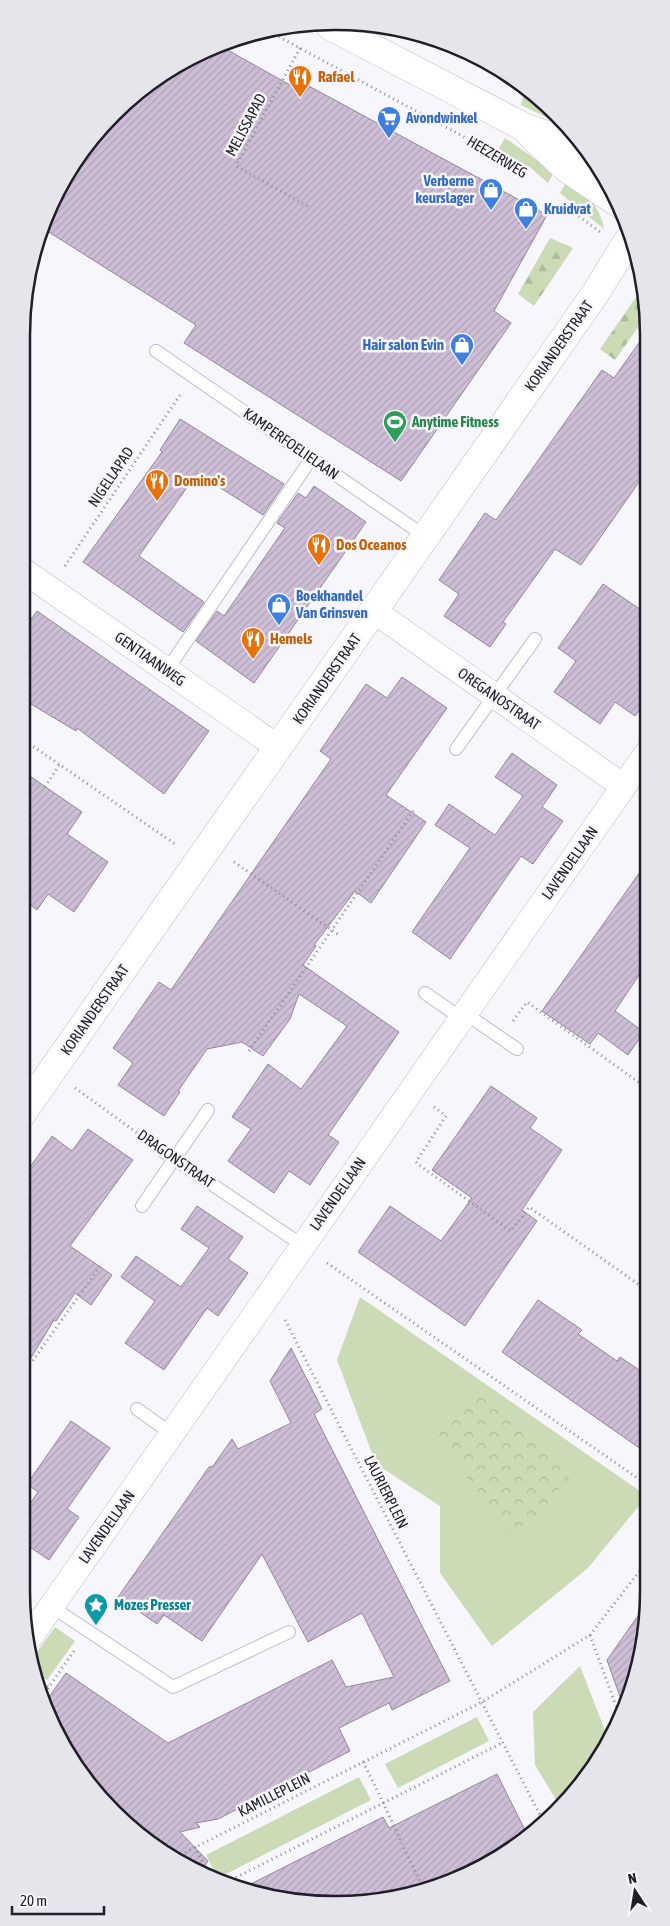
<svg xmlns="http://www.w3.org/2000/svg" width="670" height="1926" font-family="'Asap Condensed',sans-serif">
	<defs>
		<pattern id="forest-firs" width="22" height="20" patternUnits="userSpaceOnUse" patternTransform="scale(1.25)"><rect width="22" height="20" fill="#cadbb5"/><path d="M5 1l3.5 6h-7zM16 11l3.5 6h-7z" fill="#adbc9c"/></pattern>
		<pattern id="park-crowns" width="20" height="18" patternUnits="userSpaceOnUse" patternTransform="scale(1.25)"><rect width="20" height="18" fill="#cadbb5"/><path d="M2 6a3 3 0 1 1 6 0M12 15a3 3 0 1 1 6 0" fill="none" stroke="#adbc9c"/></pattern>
		<pattern id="building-hatch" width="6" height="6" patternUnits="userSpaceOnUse" patternTransform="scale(1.25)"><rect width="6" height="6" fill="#cdbed6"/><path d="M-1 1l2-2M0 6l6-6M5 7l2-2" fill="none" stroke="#b0a3b8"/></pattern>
	</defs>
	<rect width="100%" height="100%" fill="#f7f6fc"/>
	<g fill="#cadbb5">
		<path d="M525,90L571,128L572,130L521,105Z"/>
		<path d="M505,138L554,172L548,183L531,168L498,150Z"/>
		<path d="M567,181C586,195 600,205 604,229L560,193Z"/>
		<path d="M360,1297L647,1496L588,1568L492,1646L440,1573V1506L376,1464L337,1360Z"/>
		<path d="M55,1627L75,1641L47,1680L38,1674L34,1656Z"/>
		<path d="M580,1666L608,1738L596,1766L558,1803L535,1765L533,1712Z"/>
		<path d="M477,1717L489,1741L398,1788L385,1764Z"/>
		<path d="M359,1777L371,1800L218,1878L206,1855Z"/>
		<path d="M195,1859L203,1874L196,1872L186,1864Z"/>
	</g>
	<g fill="url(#forest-firs)">
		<path d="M550,238L573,248L534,306L518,294Z"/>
		<path d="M643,287L646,294V316L615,360L600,349Z"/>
	</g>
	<path fill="url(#park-crowns)" d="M479,1395L575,1470L515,1543L434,1432Z"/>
	<g fill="url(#building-hatch)" stroke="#94869c">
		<path d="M224,48L290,85L294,78L547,215L494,311L511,323L401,481L184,343L196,325L44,229L86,144L178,63Z"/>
		<path d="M646,333V472L581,565L555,549L503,622L506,624L490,647L444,616L459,594L439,580L485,513L496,520L602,370L614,378Z"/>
		<path d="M180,419L284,484L263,515L197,473L139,556L204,602L183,632L83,562L162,452L160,450Z"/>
		<path d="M314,486L366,522L254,683L196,641L217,611L224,616L285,528L277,523L298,493L306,498Z"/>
		<path d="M603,584L647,614V700L635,716L615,702L600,724L554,692L576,661L558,648Z"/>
		<path d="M37,611L209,731L164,794L77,728L76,731L21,698V632Z"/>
		<path d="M402,677L447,708L386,795L426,822L371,903L355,891L314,945L316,946L303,965L399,1032L328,1135L339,1142L310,1185L289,1171L274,1193L228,1161L251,1129L232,1117L268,1064L301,1089L347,1026L299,994L290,1019L263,1056L242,1042L207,1049L178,1091L180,1092L164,1116L118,1085L133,1063L113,1048L159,982L171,990L215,926L331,759L320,751L366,684L387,698Z"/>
		<path d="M512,753L557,785L542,807L563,821L533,864L521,856L450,959L412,932L470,848L435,825L449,804L495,835L523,796L495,777Z"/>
		<path d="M21,770L82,812L67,834L108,862L74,912L48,894L37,910L21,898Z"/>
		<path d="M647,862V963L615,1011L644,1032L628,1055L598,1033L590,1044L542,1011Z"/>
		<path d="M491,1086L537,1118L530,1128L562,1150L522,1210L537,1221L465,1326L358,1252L390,1206L441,1241L472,1198L432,1170Z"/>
		<path d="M88,1129L133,1160L70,1246L112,1275L91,1305L75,1293L56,1321L54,1320L21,1374V1180L52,1136L72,1151Z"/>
		<path d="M197,1206L243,1237L228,1259L248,1273L218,1316L207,1308L164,1370L125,1343L155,1301L121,1277L136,1256L181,1287L209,1248L181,1229Z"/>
		<path d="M538,1300L582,1330L578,1334L617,1361L620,1357L648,1376V1454L502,1352Z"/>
		<path d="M291,1348L322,1409L314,1414L450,1681L392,1710L389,1703L339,1728L350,1751L218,1819L196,1823L200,1827L180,1832L208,1861L203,1868L147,1833L99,1798L45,1711L44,1704L66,1673L168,1743L332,1660L346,1687L394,1677L362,1613L308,1642L262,1554L202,1641L164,1615L157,1624L118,1597L209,1467L213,1466L232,1439L238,1449L291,1423L270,1381Z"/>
		<path d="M71,1421L110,1448L67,1509L79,1517L49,1560L21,1541V1517L38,1492L27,1484Z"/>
		<path d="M647,1603L638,1672L623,1705L607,1660Z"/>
		<path d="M497,1774L527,1834L510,1852L416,1894L294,1902L245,1887L383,1817L389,1828Z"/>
	</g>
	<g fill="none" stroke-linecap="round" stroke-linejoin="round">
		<g stroke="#bebad4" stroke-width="14">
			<g id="service">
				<path d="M156,351L426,537"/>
				<path d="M167,670L311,459"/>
				<path d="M456,749L535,639"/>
				<path d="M425,993L462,1019"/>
				<path d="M466,1014L517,1049"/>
				<path d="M164,1152L302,1245"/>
				<path d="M142,1206L208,1110"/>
				<path d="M137,1409L172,1434"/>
				<path d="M52,1607L173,1687L289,1632"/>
			</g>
		</g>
		<g stroke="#bebad4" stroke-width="26">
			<g id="minor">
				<path d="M21,569L279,748"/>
				<path d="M374,611L623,786"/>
				<path d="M30,1637L647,753"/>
			</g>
		</g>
		<g stroke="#bebad4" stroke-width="29">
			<g id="tertiary">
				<path d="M330,26L524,127L578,146L586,151"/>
				<path d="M530,134L566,168L618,203"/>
				<path d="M21,1115L595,294L629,239"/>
			</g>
		</g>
		<g stroke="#8d8c94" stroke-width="3" stroke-dasharray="1 4" stroke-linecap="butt">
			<path d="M270,32L501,157L527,175"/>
			<path d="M300,48L236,166L309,207"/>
			<path d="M466,53L501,71"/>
			<path d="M567,207L600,232"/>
			<path d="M65,566L180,395"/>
			<path d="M21,738L175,844"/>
			<path d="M45,787L59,765"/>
			<path d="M234,862L339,935"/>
			<path d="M513,1021L527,1002L648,1089"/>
			<path d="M249,1051L414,810"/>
			<path d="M75,1088L147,1140"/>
			<path d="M434,1107L446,1116L416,1162L419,1165L511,1231L529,1207L648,1291"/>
			<path d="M327,1263L649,1486"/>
			<path d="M285,1320L542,1819"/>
			<path d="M21,1377L101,1265"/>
			<path d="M590,1635L619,1714"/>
			<path d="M39,1680L49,1687"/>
			<path d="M42,1697L76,1648"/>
			<path d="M363,1762C385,1804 403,1848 424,1890"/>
			<path d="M195,1847L211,1877"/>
			<path d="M176,1857L482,1702L590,1635L649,1559"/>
			<path d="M227,1882L502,1743"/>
		</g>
		<use href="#service" stroke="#fff" stroke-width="12"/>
		<use href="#minor" stroke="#fff" stroke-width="25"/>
		<use href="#tertiary" stroke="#fff" stroke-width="28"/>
	</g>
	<defs>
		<g id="restaurant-pin" transform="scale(1.25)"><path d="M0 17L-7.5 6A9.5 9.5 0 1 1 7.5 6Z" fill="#e8710a" stroke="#f7f6fc"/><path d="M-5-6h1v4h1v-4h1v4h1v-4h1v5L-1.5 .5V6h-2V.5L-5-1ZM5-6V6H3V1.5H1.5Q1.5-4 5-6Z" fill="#fff"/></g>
		<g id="supermarket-pin" transform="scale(1.25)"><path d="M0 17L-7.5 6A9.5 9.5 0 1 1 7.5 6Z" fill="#3f7fe0" stroke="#f7f6fc"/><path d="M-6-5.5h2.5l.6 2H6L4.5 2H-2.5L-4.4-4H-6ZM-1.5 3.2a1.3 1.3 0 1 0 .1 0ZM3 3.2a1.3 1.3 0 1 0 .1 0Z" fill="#fff"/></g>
		<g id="shop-pin" transform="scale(1.25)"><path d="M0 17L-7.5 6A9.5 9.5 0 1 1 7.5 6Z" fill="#3f7fe0" stroke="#f7f6fc"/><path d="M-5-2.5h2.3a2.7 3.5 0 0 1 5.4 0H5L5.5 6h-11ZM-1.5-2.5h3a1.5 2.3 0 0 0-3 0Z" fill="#fff"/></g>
		<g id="stadium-pin" transform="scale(1.25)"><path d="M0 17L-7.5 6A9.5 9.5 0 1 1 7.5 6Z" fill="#2e9e5b" stroke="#f7f6fc"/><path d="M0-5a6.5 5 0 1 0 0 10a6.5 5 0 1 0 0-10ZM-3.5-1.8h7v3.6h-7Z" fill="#fff"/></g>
		<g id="sight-pin" transform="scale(1.25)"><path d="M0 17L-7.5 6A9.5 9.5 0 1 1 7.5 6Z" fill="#0f9aa8" stroke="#f7f6fc"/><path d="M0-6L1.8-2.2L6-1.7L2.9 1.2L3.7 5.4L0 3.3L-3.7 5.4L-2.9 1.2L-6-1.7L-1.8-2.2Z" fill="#fff"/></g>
	</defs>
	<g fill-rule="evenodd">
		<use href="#restaurant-pin" x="300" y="77"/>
		<use href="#supermarket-pin" x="389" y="118"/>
		<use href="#shop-pin" x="491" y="190"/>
		<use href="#shop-pin" x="526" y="209"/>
		<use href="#shop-pin" x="462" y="345"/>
		<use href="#stadium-pin" x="395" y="422"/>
		<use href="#restaurant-pin" x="157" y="481"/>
		<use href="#restaurant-pin" x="319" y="545"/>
		<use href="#shop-pin" x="279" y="605"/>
		<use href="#restaurant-pin" x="253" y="639"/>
		<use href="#sight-pin" x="96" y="1605"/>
	</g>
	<g text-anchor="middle" stroke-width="5" stroke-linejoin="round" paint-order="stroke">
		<g font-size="15" font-weight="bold" fill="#c56008" stroke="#f7f6fc" text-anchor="start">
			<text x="318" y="82">Rafael</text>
			<text x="174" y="486">Domino's</text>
			<text x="336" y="550">Dos Oceanos</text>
			<text x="270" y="644">Hemels</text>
		</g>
		<g font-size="15" font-weight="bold" fill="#366cbe" stroke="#f7f6fc" text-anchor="start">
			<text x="406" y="123">Avondwinkel</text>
			<text x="474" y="186" text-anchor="end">Verberne<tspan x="474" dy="17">keurslager</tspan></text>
			<text x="544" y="214">Kruidvat</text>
			<text x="444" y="350" text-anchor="end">Hair salon Evin</text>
			<text x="296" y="601">Boekhandel<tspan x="296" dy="17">Van Grinsven</tspan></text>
		</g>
		<g font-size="15" fill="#201e28" stroke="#f7f6fc">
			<text transform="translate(246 125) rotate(-62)" y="5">MELISSAPAD</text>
			<text transform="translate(497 157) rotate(31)" y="5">HEEZERWEG</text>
			<text transform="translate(559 346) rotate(-55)" y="5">KORIANDERSTRAAT</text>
			<text transform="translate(291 444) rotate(35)" y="5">KAMPERFOELIELAAN</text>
			<text transform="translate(111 477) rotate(-56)" y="5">NIGELLAPAD</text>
			<text transform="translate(150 659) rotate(35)" y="5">GENTIAANWEG</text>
			<text transform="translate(327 679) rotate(-55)" y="5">KORIANDERSTRAAT</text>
			<text transform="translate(499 699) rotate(35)" y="5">OREGANOSTRAAT</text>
			<text transform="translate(570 863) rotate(-55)" y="5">LAVENDELLAAN</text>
			<text transform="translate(95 1010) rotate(-55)" y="5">KORIANDERSTRAAT</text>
			<text transform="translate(176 1159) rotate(35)" y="5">DRAGONSTRAAT</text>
			<text transform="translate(338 1194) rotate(-55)" y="5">LAVENDELLAAN</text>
			<text transform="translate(386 1492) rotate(63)" y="5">LAURIERPLEIN</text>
			<text transform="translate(107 1527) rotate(-55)" y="5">LAVENDELLAAN</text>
			<text transform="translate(274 1795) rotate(-27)" y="5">KAMILLEPLEIN</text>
		</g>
		<g font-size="15" font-weight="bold" fill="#27864d" stroke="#f7f6fc" text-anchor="start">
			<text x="412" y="427">Anytime Fitness</text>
		</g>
		<g font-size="15" font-weight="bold" fill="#0d838f" stroke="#f7f6fc" text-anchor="start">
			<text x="114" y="1610">Mozes Presser</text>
		</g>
	</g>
	<path d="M0 0H670V1926H0ZM335 30H335A305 305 0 0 1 640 335V1591A305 305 0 0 1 335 1896H335A305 305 0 0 1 30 1591V335A305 305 0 0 1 335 30Z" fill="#e6e5eb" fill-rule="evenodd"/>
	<path fill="none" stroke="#201e28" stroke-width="2.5" d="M335 30H335A305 305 0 0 1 640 335V1591A305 305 0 0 1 335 1896H335A305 305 0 0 1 30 1591V335A305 305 0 0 1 335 30Z"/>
	<g transform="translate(635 1891) rotate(348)" stroke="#f7f6fc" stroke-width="4" paint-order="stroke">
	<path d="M0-4L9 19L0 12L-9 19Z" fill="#201e28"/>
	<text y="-8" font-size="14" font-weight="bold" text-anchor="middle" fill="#201e28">N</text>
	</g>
	<path d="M12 1906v8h92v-8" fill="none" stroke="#201e28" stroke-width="2.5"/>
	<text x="20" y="1906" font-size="15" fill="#201e28" stroke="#f7f6fc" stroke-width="4" paint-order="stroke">20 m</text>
</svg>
